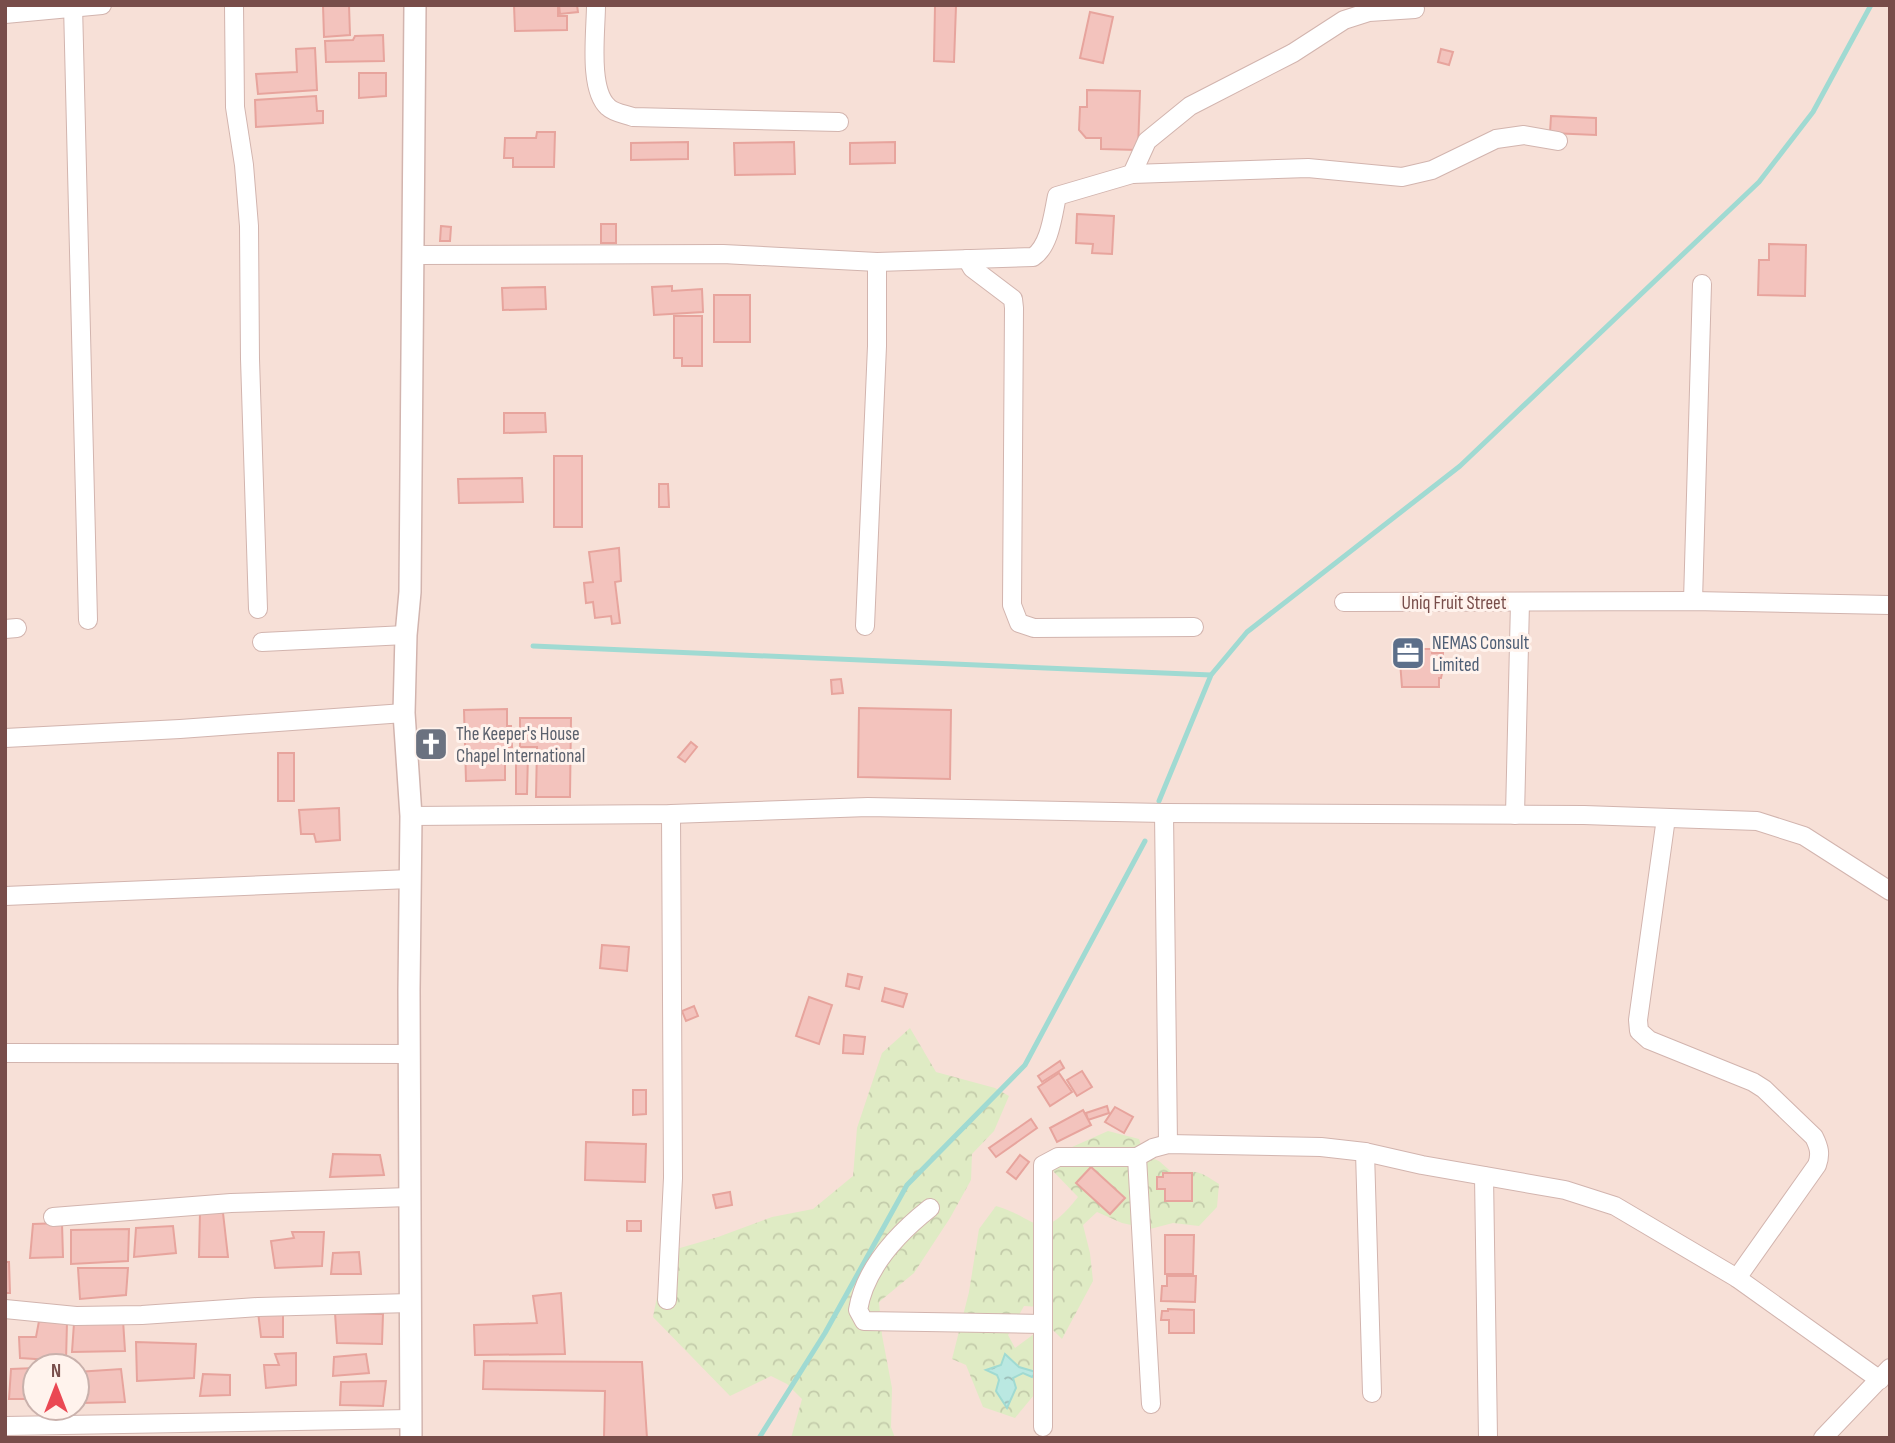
<svg xmlns="http://www.w3.org/2000/svg" width="1895" height="1443" font-family="'Sofia Sans Condensed',sans-serif">
	<defs>
		<pattern id="forest-crowns" width="20" height="18" patternUnits="userSpaceOnUse" patternTransform="scale(1.75)"><rect width="20" height="18" fill="#dfebc4"/><path d="M2 6a3 3 0 1 1 6 0M12 15a3 3 0 1 1 6 0" fill="none" stroke="#c3cbaa"/></pattern>
		<pattern id="water-ripples" width="26" height="14" patternUnits="userSpaceOnUse" patternTransform="scale(1.75)"><rect width="26" height="14" fill="#bae8e1"/><path d="M2 4q2-2 4 0t4 0M15 11q2-2 4 0t4 0" fill="none" stroke="#9cbeb8"/></pattern>
	</defs>
	<rect width="100%" height="100%" fill="#fdeee6"/>
	<path fill="#f7e0d7" fill-rule="evenodd" d="M5,5H1890V1438H5ZM35,1366H77V1408H35Z"/>
	<g fill="url(#forest-crowns)">
		<path d="M910,1028L936,1072L995,1088L1009,1096L994,1131L972,1154L971,1180L950,1218L914,1273L879,1302L882,1335L892,1388L891,1427L895,1438H791L802,1399L787,1384L771,1376L730,1396L653,1317L666,1252L718,1237L772,1217L813,1209L853,1176L857,1128L882,1053Z"/>
		<path d="M1108,1131L1139,1139L1144,1155L1159,1161L1176,1176C1195,1167 1203,1174 1219,1184L1217,1207L1199,1226L1173,1223L1150,1229L1122,1223L1097,1212L1083,1225L1090,1253L1093,1281L1062,1339L1051,1328L1040,1307L1024,1306L1008,1335L1015,1348L1038,1331L1034,1395L1015,1418L983,1407L966,1365L952,1359L969,1292L979,1229L996,1206C1039,1218 1039,1246 1078,1197L1052,1170L1072,1147Z"/>
	</g>
	<path fill="url(#water-ripples)" stroke="#a0dad2" stroke-width="2" d="M1005,1354L1019,1367L1036,1372L1032,1377L1023,1373L1013,1378L1016,1388L1007,1408L996,1391L999,1380L997,1375L986,1370L1001,1365Z"/>
	<g fill="none" stroke-linecap="round" stroke-linejoin="round">
		<g stroke="#a0dad2" stroke-width="5">
			<path d="M533,646L1211,675"/>
			<path d="M1159,801L1211,675L1247,632L1460,466L1759,182L1813,112L1871,5"/>
			<path d="M759,1438L825,1333L907,1185L1025,1065L1145,841"/>
		</g>
	</g>
	<g fill="#f3c3bd" stroke="#e7a49d" stroke-width="2">
		<path d="M323,5H349L350,35L324,37Z"/>
		<path d="M514,5H558V16H567V30L515,31Z"/>
		<path d="M559,5H577L578,12L560,14Z"/>
		<path d="M935,6H956L954,62L934,61Z"/>
		<path d="M1090,12L1113,17L1103,63L1080,58Z"/>
		<path d="M383,35L384,61L326,62L325,41L353,40L355,36Z"/>
		<path d="M315,48L317,90L258,94L256,74L297,72L296,49Z"/>
		<path d="M1441,49L1453,52L1449,65L1438,62Z"/>
		<path d="M359,73H386V96L359,98Z"/>
		<path d="M1087,90L1140,91L1138,150L1101,149V138H1086L1079,130L1080,107H1087Z"/>
		<path d="M316,96L317,111H323V123L256,127L255,100Z"/>
		<path d="M1551,116L1596,118V135L1550,133Z"/>
		<path d="M537,132H555L554,167H513V158H504L505,138H536Z"/>
		<path d="M688,142V159L631,160V143Z"/>
		<path d="M794,142L795,174L735,175L734,143Z"/>
		<path d="M895,142V163L850,164V143Z"/>
		<path d="M1077,214L1114,216L1112,254L1092,253L1093,244L1076,243Z"/>
		<rect x="601" y="224" width="15" height="19"/>
		<path d="M441,226L451,227L450,241H440Z"/>
		<path d="M1769,244L1806,245L1805,296L1758,295L1759,260H1769Z"/>
		<path d="M672,286V291L702,289L703,312L654,315L652,287Z"/>
		<path d="M545,287L546,309L503,310L502,288Z"/>
		<rect x="714" y="295" width="36" height="47"/>
		<path d="M674,316H702V366H682V358H674Z"/>
		<path d="M504,413H545L546,432L504,433Z"/>
		<rect x="554" y="456" width="28" height="71"/>
		<path d="M522,478L523,502L459,503L458,479Z"/>
		<path d="M659,484H668L669,507H659Z"/>
		<path d="M619,548L621,581L615,582L620,623L612,624L611,616L595,618L593,602L586,603L584,583L593,582L589,552Z"/>
		<path d="M1399,649H1432V653H1443V669L1441,678H1439V687H1402Z"/>
		<path d="M841,679L843,693L832,694L831,680Z"/>
		<path d="M859,708L951,710L950,779L858,777Z"/>
		<path d="M507,709V726H511L512,747H505V780L466,781L464,710Z"/>
		<path d="M520,718H571L570,797H536L537,747H520Z"/>
		<path d="M691,742L697,747L685,762L678,757Z"/>
		<rect x="278" y="753" width="16" height="48"/>
		<path d="M516,754H528L527,794H516Z"/>
		<path d="M339,808L340,840L316,842L314,834H301L299,810Z"/>
		<path d="M602,945L629,947L627,971L600,968Z"/>
		<path d="M848,974L862,977L859,989L846,986Z"/>
		<path d="M885,988L907,994L903,1007L882,1001Z"/>
		<path d="M809,997L832,1005L819,1044L796,1036Z"/>
		<path d="M694,1006L698,1016L686,1021L682,1011Z"/>
		<path d="M844,1035L865,1037L863,1054L843,1053Z"/>
		<path d="M1060,1061L1064,1068L1042,1082L1038,1076Z"/>
		<path d="M1082,1071L1092,1087L1077,1096L1067,1080Z"/>
		<path d="M1059,1073L1072,1092L1050,1106L1038,1087Z"/>
		<path d="M633,1090H646V1114L633,1115Z"/>
		<path d="M1107,1106L1109,1113L1088,1120L1086,1113Z"/>
		<path d="M1115,1107L1133,1117L1124,1133L1105,1122Z"/>
		<path d="M1083,1110L1091,1125L1057,1142L1050,1128Z"/>
		<path d="M1031,1119L1037,1128L996,1157L989,1148Z"/>
		<path d="M586,1142L646,1144L645,1182L585,1180Z"/>
		<path d="M333,1154L380,1155L384,1175L330,1177Z"/>
		<path d="M1020,1155L1029,1162L1016,1179L1007,1172Z"/>
		<path d="M1091,1167L1125,1198L1110,1214L1076,1183Z"/>
		<path d="M1163,1173H1192V1201H1165V1189H1157V1177H1163Z"/>
		<path d="M730,1192L732,1205L716,1208L713,1195Z"/>
		<path d="M200,1212L223,1213L228,1257H199Z"/>
		<rect x="627" y="1221" width="14" height="10"/>
		<path d="M62,1223L63,1257L30,1258L33,1224Z"/>
		<path d="M173,1226L176,1253L134,1257L136,1228Z"/>
		<path d="M129,1229L128,1261L71,1264V1230Z"/>
		<path d="M292,1232H324L322,1266L275,1268L271,1241L294,1238Z"/>
		<path d="M1165,1235H1194L1193,1274H1165Z"/>
		<path d="M359,1252L361,1274H331L333,1253Z"/>
		<path d="M5,1262H9L10,1293H5Z"/>
		<path d="M78,1268H128L126,1295L80,1299Z"/>
		<path d="M1167,1276H1196L1195,1302L1161,1301L1162,1286H1167Z"/>
		<path d="M561,1293L565,1354L475,1355L474,1325L537,1323L533,1296Z"/>
		<path d="M1168,1309L1194,1310V1333H1169V1320H1161L1162,1311H1168Z"/>
		<path d="M258,1312H283V1337H261Z"/>
		<path d="M335,1313L383,1314L382,1344L337,1343Z"/>
		<path d="M123,1320L125,1351L72,1352L74,1323Z"/>
		<path d="M39,1321L67,1322L66,1361L20,1358L19,1337H36Z"/>
		<path d="M136,1342L196,1344L194,1378L137,1381Z"/>
		<path d="M296,1353V1385L266,1388L264,1365H279L275,1354Z"/>
		<path d="M366,1354L369,1373L333,1376L334,1357Z"/>
		<path d="M484,1361L642,1362L647,1438H604L605,1391L483,1389Z"/>
		<path d="M35,1368V1399H9L11,1369Z"/>
		<path d="M121,1369L125,1402L81,1403L77,1387V1372Z"/>
		<path d="M203,1374L230,1375V1395L200,1396Z"/>
		<path d="M386,1381L383,1406L340,1405L341,1382Z"/>
	</g>
	<g fill="none" stroke-linecap="round" stroke-linejoin="round">
		<g stroke="#d2b4ae" stroke-width="20">
			<g id="minor">
				<path d="M73,5L88,620"/>
				<path d="M234,5L235,107L244,165L249,226L250,359L258,609"/>
				<path d="M596,5C596,31 588,89 608,107C614,113 625,114 633,117L839,122"/>
				<path d="M5,14L102,5"/>
				<path d="M1132,174L1147,141L1190,106L1293,53L1344,20L1369,12L1415,9"/>
				<path d="M414,255L723,254L877,262L1033,257C1050,246 1053,214 1057,196L1132,174L1308,168L1402,177L1432,170L1496,139L1524,135L1558,141"/>
				<path d="M967,259L972,268L1013,299L1014,308L1012,605L1019,623L1034,628L1194,627"/>
				<path d="M1693,601L1702,284"/>
				<path d="M1344,602L1693,601L1889,605"/>
				<path d="M865,626L877,346V262"/>
				<path d="M5,629L17,628"/>
				<path d="M262,642L406,635"/>
				<path d="M5,738L180,729L404,713"/>
				<path d="M1164,813L1168,1144"/>
				<path d="M1515,815L1520,602"/>
				<path d="M411,816L671,814L868,807L1164,813L1584,815L1757,821L1804,836L1890,891"/>
				<path d="M1666,818L1638,1020L1639,1031L1649,1040L1753,1082L1764,1089L1814,1137C1819,1147 1821,1154 1817,1165L1737,1278"/>
				<path d="M5,896L410,879"/>
				<path d="M5,1053L409,1054"/>
				<path d="M1365,1152L1372,1393"/>
				<path d="M1484,1176L1488,1438"/>
				<path d="M930,1208C897,1234 865,1268 858,1310L864,1321L1042,1324"/>
				<path d="M53,1217L231,1203L409,1197"/>
				<path d="M667,1300L673,1178L671,814"/>
				<path d="M5,1309L76,1316L142,1315L258,1307L411,1303"/>
				<path d="M1151,1404L1137,1157L1153,1148L1168,1144L1321,1147L1365,1152L1422,1165L1565,1190L1615,1206L1737,1278L1880,1380"/>
				<path d="M5,1426L411,1419"/>
				<path d="M1043,1427V1165L1058,1157H1137"/>
				<path d="M1823,1438L1890,1368"/>
			</g>
		</g>
		<g stroke="#d2b4ae" stroke-width="24">
			<path id="tertiary" d="M411,1438L409,990L411,816L404,713L406,635L410,592L415,5"/>
		</g>
		<use href="#minor" stroke="#fff" stroke-width="18"/>
		<use href="#tertiary" stroke="#fff" stroke-width="21"/>
	</g>
	<defs>
		<g id="office-square" transform="scale(1.75)"><rect x="-9" y="-9" width="18" height="18" rx="4" fill="#5c6f8a" stroke="#fff3ed"/><path d="M-6-3h4V-5.5h4V-3h4V5H-6ZM-1-4.5V-3h2v-1.5ZM-6 0V1H6V0Z" fill="#fff"/></g>
		<g id="church-square" transform="scale(1.75)"><rect x="-9" y="-9" width="18" height="18" rx="4" fill="#6b7280" stroke="#fff3ed"/><path d="M-1.2-6h2.4v3.5h3.3v2.4h-3.3V6h-2.4V-.1h-3.3v-2.4h3.3Z" fill="#fff"/></g>
	</defs>
	<g fill-rule="evenodd">
		<use href="#office-square" x="1408" y="653"/>
		<use href="#church-square" x="431" y="744"/>
	</g>
	<g text-anchor="middle" stroke-width="6" stroke-linejoin="round" paint-order="stroke">
		<g font-size="19" fill="#784d4a" stroke="#fff3ed">
			<text x="1454" y="609">Uniq Fruit Street</text>
		</g>
		<g font-size="19" fill="#4e5e75" stroke="#fff3ed" text-anchor="start">
			<text x="1432" y="649">NEMAS Consult<tspan x="1432" dy="22">Limited</tspan></text>
		</g>
		<g font-size="19" fill="#5b616d" stroke="#fff3ed" text-anchor="start">
			<text x="456" y="740">The Keeper's House<tspan x="456" dy="22">Chapel International</tspan></text>
		</g>
	</g>
	<rect width="1895" height="1443" fill="none" stroke="#784d4a" stroke-width="14"/>
	<g transform="translate(56 1387)"><circle r="33" fill="#fff3ed" stroke="#c9b1ac" stroke-width="2"/>
	<path d="M0-5L12 26L0 18L-12 26Z" fill="#ea4853"/>
	<text y="-10" font-size="19" font-weight="bold" text-anchor="middle" fill="#784d4a">N</text>
	</g>
</svg>
